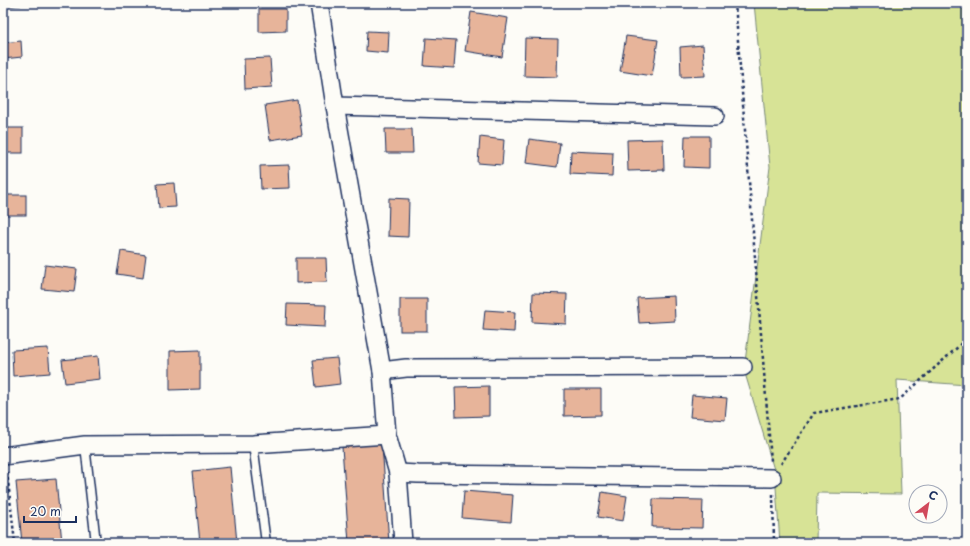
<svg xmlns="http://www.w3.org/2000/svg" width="970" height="546" font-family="'Playpen Sans',sans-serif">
	<rect width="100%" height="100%" fill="#fdfcf7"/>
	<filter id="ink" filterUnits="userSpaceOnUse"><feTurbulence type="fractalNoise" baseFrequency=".025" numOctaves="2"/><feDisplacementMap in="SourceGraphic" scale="8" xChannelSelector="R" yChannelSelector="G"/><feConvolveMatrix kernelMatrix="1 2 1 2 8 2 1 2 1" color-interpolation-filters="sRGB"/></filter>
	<g filter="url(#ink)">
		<path fill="#d7e396" stroke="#79897a" d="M754,3H967V385L897,380L901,494L817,493L816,543H780L775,473L744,370L770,167Z"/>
		<g fill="#e7b49a" stroke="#1b2f5e">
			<path d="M3,3H21V5L3,7Z"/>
			<path d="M259,9H286V31L259,32Z"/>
			<path d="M471,12L508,18L502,57L465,51Z"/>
			<path d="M367,31L389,32L388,53L366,51Z"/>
			<path d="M626,36L658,40L652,76L620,71Z"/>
			<path d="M426,38L456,40L454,68L424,66Z"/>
			<path d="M525,38L558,39L557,77L524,76Z"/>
			<path d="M21,41L22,57L3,59V43Z"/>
			<path d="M703,45L705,76L681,77L680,47Z"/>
			<path d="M270,58L272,87L245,89L244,59Z"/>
			<path d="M297,100L302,135L270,140L265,105Z"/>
			<rect x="3" y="128" width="20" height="25"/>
			<path d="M385,129H412L413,153H386Z"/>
			<path d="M685,136H709V168L684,167Z"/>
			<path d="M480,137L504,140L502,165L478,163Z"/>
			<path d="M529,139L560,143L557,167L526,163Z"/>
			<path d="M663,139L664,170L628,171L627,140Z"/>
			<path d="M571,151L613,153L612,176L570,174Z"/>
			<path d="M289,165L290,188L261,189L260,166Z"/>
			<path d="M174,183L176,207L159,208L157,184Z"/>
			<rect x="3" y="195" width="23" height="20"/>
			<path d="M389,198L409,199L408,237L388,236Z"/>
			<path d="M121,251L146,255L143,278L117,274Z"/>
			<path d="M296,258H326L327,282L296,283Z"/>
			<path d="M45,265L77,269L74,292L42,289Z"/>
			<path d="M533,293L567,294L566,324L532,322Z"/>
			<path d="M674,296L675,321L639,323L637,298Z"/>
			<rect x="400" y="299" width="27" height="32"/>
			<path d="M287,304L326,305L325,327L286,325Z"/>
			<path d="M485,310L515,312L514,332L483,330Z"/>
			<path d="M48,348L50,373L13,376L12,350Z"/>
			<path d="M200,350V389L170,390V351Z"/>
			<path d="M98,356L100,379L65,383L62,360Z"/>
			<path d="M337,358L340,384L316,387L313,360Z"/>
			<path d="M489,386V416L456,417L455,387Z"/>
			<path d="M564,389H601V415L564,416Z"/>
			<path d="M692,395L727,398L725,420L690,417Z"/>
			<path d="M382,444L389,543H349L342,447Z"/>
			<path d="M230,467L237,543H200L193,471Z"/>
			<path d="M56,479L62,543H22L16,482Z"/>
			<path d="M464,491L513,495L511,522L462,518Z"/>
			<path d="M602,492L627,496L623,521L598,517Z"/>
			<path d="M653,499L703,500L702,528L652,527Z"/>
		</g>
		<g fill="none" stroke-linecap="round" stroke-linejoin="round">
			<g stroke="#1b2f5e" stroke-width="11">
				<g id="service">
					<path d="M253,444L266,543"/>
					<path d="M85,445L96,543"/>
				</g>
			</g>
			<g stroke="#1b2f5e" stroke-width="20">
				<g id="minor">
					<path d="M319,3L335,106L382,371L387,435L398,473L403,543"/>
					<path d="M335,106L715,116"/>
					<path d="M382,371L406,368L743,367"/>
					<path d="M3,456L85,445L253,444L387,435"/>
					<path d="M398,473L418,474L772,478"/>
				</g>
			</g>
			<g stroke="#1b2f5e" stroke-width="2.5" stroke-dasharray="3 3" stroke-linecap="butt">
				<path d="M735,3L771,461"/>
				<path d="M781,464L814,413L900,399L959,346L967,334"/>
				<path d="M7,472L15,543"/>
				<path d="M773,494L774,543"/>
			</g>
			<use href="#service" stroke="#fdfcf7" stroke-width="8"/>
			<use href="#minor" stroke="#fdfcf7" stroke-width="17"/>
		</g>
	</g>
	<rect width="970" height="546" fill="none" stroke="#fdfcf7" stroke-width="16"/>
	<rect x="8" y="8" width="954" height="530" fill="none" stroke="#1b2f5e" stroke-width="1.5" filter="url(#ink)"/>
	<g transform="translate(928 504) rotate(31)"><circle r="19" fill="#fdfcf7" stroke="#a3aaba"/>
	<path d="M0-3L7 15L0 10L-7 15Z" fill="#d1495b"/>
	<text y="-6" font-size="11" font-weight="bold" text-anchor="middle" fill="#1b2f5e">С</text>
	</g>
	<path d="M24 516v6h52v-6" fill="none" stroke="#1b2f5e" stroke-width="2"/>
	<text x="30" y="516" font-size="12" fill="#1b2f5e" stroke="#fdfcf7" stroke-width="3" paint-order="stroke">20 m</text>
</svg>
